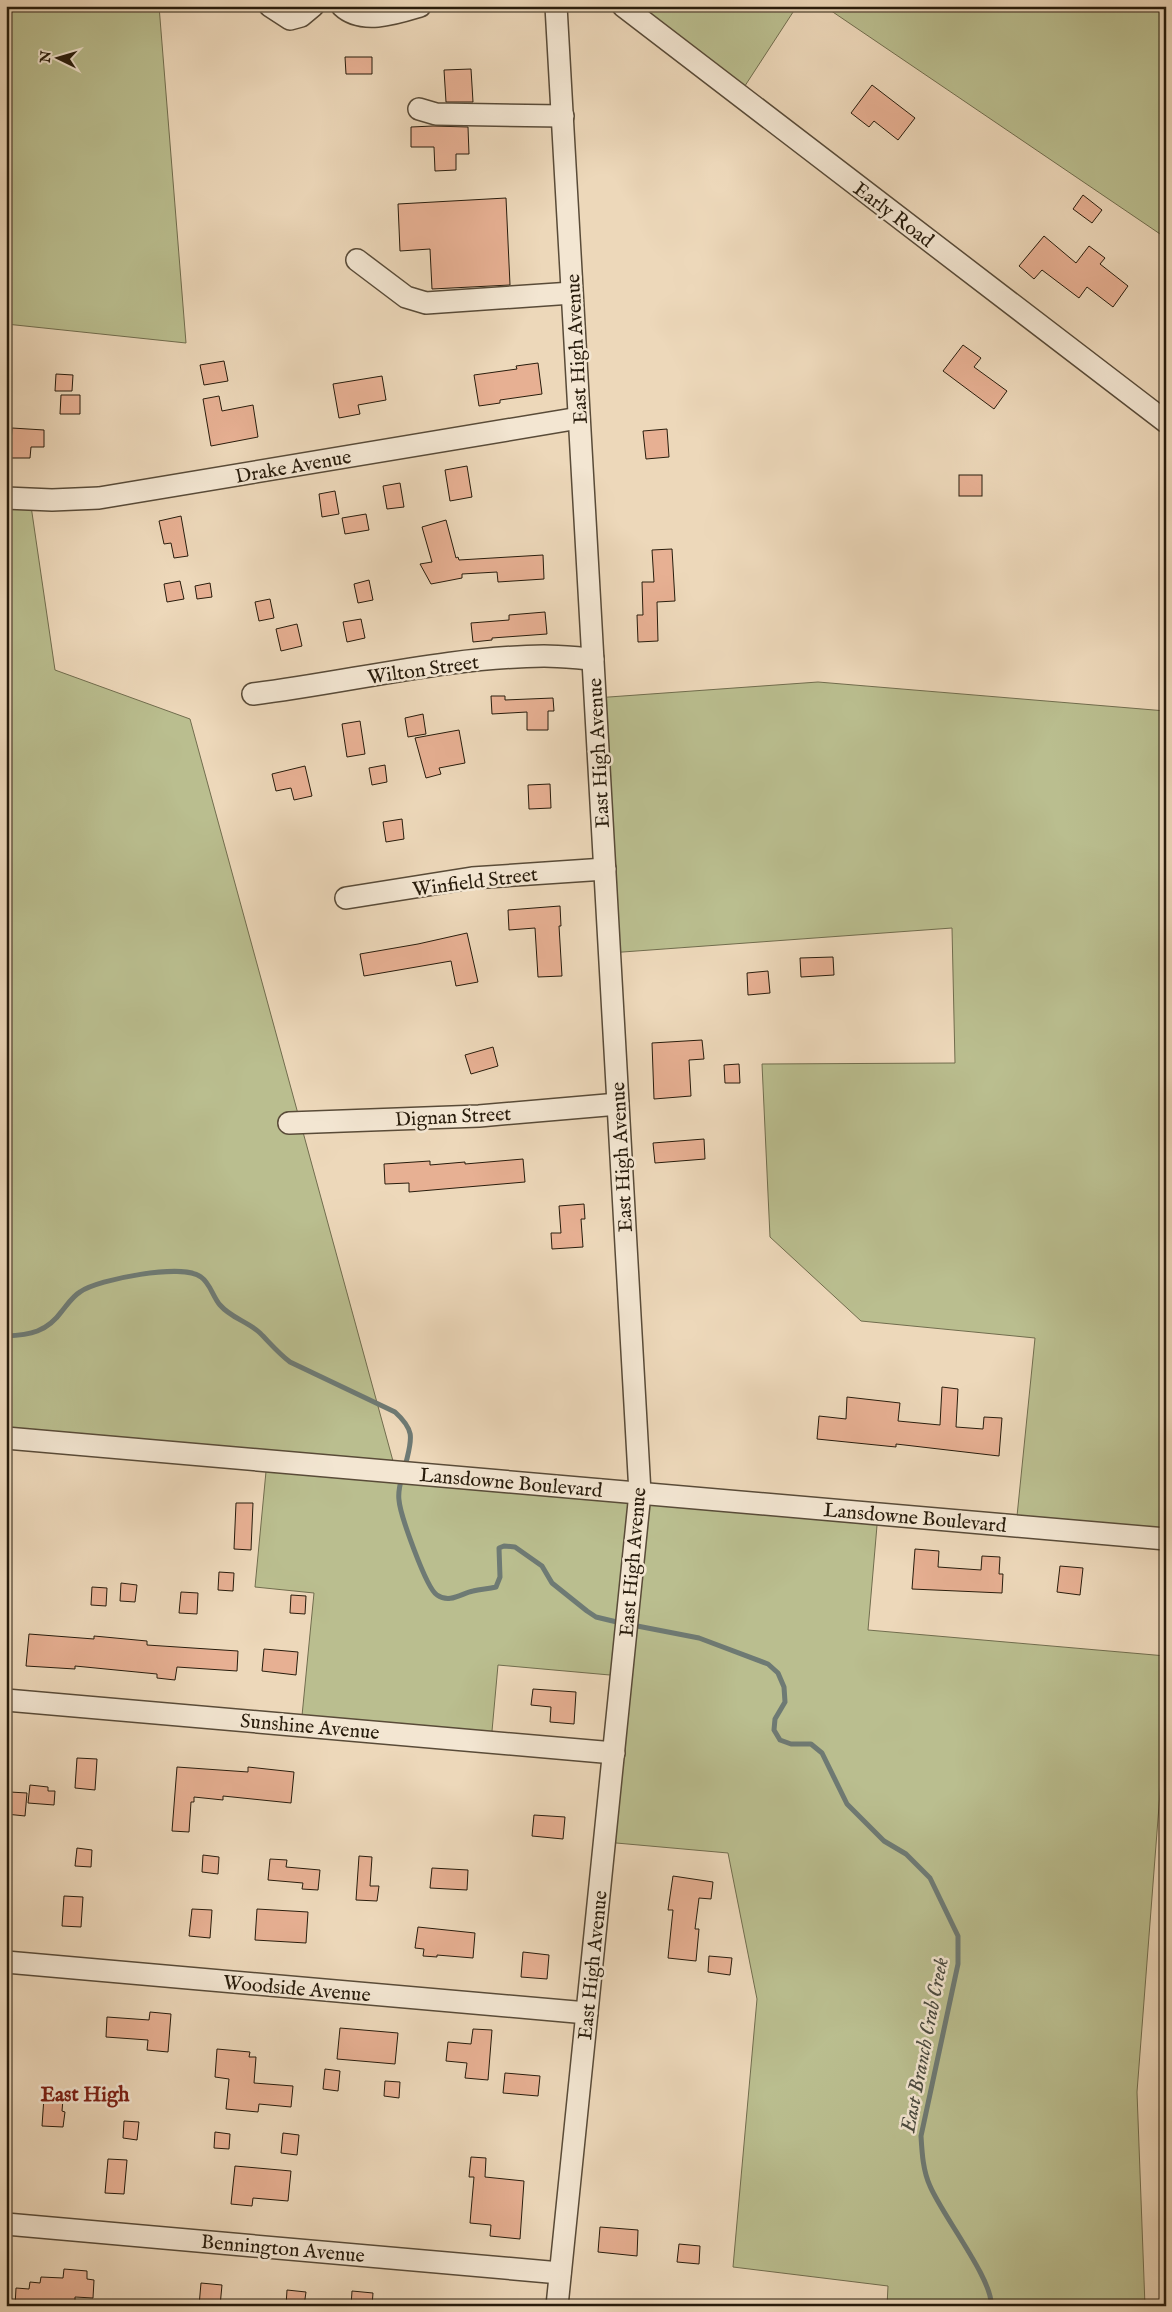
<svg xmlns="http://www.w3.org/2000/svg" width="1172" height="2312" font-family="'IM FELL English',serif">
	<rect width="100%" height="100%" fill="#edd8ba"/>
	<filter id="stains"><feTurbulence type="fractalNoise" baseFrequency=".004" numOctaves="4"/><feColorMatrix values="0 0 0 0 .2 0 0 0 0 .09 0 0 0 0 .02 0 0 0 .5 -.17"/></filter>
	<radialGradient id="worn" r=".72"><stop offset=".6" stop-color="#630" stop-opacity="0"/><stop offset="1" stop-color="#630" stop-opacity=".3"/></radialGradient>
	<g fill="#babe8f" stroke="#716d4e">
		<path d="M6,6H159L186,343L6,324Z"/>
		<path d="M623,6H797L739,95Z"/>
		<path d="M824,6H1166V238Z"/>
		<path d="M6,498L30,499L55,670L190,719L396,1472L878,1514L868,1630L1166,1656V1715L1137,2092L1145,2306H887L888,2286L733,2267L757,1999L728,1853L605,1842L621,1676L498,1665L491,1742L301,1726L314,1593L255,1587L267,1461L6,1438Z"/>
		<path d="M818,682L1166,711V1539L1016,1526L1035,1338L861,1321L770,1237L762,1064L955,1063L952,928L609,953L595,698Z"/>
	</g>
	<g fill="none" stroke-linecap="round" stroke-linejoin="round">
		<g stroke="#6e7a74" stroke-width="5">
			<path d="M6,1336C30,1335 47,1332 62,1311C67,1305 73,1296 80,1292C98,1279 183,1263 201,1277C210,1283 213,1297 220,1305C231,1318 247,1321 260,1333C270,1343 278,1353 290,1362L395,1412C417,1432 411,1440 405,1467"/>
			<path d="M402,1477C400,1484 398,1493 399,1500C400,1514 426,1588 437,1595C450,1604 462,1593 473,1591C481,1589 488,1589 496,1587L500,1577L499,1548L504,1546L515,1547L542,1566L552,1583L587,1611L596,1617L621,1623"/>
			<path d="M632,1625L699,1638L768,1664L778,1673L784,1687L785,1702L775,1719L774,1730L780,1740L791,1744H811L822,1753L847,1804L884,1841L906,1854L930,1878L958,1936V1964L921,2136C922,2153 923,2171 930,2186C942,2215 994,2281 991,2306"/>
		</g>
	</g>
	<g fill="#e7b093" stroke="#281c0c">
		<path d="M345,57H372V74H346Z"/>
		<path d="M471,69L473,102H446L444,70Z"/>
		<path d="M872,85L915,118L898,140L874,121L869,127L851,113Z"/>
		<path d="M433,126L468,127L469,154H456V170L435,171L434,147H411V127Z"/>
		<path d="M1083,195L1102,210L1092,223L1073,209Z"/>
		<path d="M506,198L510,285L432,289L430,249L400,251L398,204Z"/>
		<path d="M1044,236L1076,263L1089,246L1105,258L1100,264L1128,286L1113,307L1087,287L1079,298L1042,270L1034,279L1019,266Z"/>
		<path d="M963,345L981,358L974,367L1007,391L994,409L943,371Z"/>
		<path d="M224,361L228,381L204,385L200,365Z"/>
		<path d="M538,363L542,394L500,400V403L479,406L474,375L517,369L516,366Z"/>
		<path d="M56,374L73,375L72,391H55Z"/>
		<path d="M382,376L386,400L358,405L360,414L339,418L333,384Z"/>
		<path d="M61,395H80V414H60Z"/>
		<path d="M219,396L222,411L253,405L258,437L211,446L203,399Z"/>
		<path d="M12,428L44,430V447H31L30,458H10Z"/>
		<path d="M667,429L669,457L646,459L643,431Z"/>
		<path d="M467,466L472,497L450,501L445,470Z"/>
		<rect x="959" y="475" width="23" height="21"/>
		<path d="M400,483L404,507L387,509L383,486Z"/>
		<path d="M335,491L339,514L322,517L319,494Z"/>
		<path d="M366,514L369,530L345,534L342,518Z"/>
		<path d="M181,516L188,556L174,558L171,543L164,544L159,521Z"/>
		<path d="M446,520L456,558L458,557L459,560L543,555L544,579L498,582L497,572L462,574V578L431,584L420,564L432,562L422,527Z"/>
		<path d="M672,549L675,601L657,602L658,641L638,642L637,615H643L642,582H654L652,550Z"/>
		<path d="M369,580L373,600L358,603L354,584Z"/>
		<path d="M180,581L184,599L167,602L164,584Z"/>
		<path d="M210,583L212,597L197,599L195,586Z"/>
		<path d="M270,599L274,618L259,621L255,602Z"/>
		<path d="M545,612L547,634L492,638V640L473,642L471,623L509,620V615Z"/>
		<path d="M361,619L365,638L347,642L343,622Z"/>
		<path d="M297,624L302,646L281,651L276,629Z"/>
		<path d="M491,696H505V700L553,698L554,711H548V730H527V712L492,714Z"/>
		<path d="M423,714L426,734L408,737L405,718Z"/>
		<path d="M360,721L365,754L347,757L342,724Z"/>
		<path d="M459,730L465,763L439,768L441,774L426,778L415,738Z"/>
		<path d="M385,765L387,782L372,785L369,768Z"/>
		<path d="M305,766L312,796L294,800L291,788L276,791L272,774Z"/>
		<path d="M550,784L551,808L529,809L528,785Z"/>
		<path d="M402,819L404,839L386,842L383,822Z"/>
		<path d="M560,906L561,926H559L562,976L538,977L535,928L509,930L508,910Z"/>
		<path d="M467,933L478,982L456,986L451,961L364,976L360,954L418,944Z"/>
		<path d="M833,957L834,975L801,977L800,958Z"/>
		<path d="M768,971L770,993L748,995L747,973Z"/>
		<path d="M702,1040L704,1059L689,1060L691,1096L654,1099L652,1043Z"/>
		<path d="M493,1047L498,1066L471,1074L465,1055Z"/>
		<path d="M739,1064L740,1083H725L724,1065Z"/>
		<path d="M704,1139L705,1159L655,1163L653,1143Z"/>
		<path d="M523,1159L525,1182L409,1192V1183L385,1184L384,1164L430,1161V1165L465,1162V1164Z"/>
		<path d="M584,1204L585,1219H581L583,1247L552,1249L551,1233H561L559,1206Z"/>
		<path d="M942,1387L958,1389L956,1427L983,1429L984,1417L1002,1418L999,1456L896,1444V1447L817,1439L819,1416L846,1419L847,1397L900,1403L898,1421L940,1425Z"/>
		<path d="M236,1503H253L251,1550L234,1549Z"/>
		<path d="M915,1549L939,1551L938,1567L981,1570L982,1556L1000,1557L999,1574H1003L1002,1593L912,1589Z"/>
		<path d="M1060,1566L1083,1568L1080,1595L1057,1592Z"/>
		<path d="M219,1572L234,1573L233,1591L218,1590Z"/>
		<path d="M121,1583L137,1585L135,1602L120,1601Z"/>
		<path d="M92,1587L107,1588L106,1606L91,1605Z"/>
		<path d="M181,1592L198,1593L197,1614L179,1613Z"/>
		<path d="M291,1595L306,1596L305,1614L290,1613Z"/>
		<path d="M29,1634L94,1639V1636L147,1641V1645L238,1651L237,1671L177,1667L175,1680L157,1678V1674L75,1666V1669L26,1666Z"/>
		<path d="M264,1649L298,1652L296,1675L262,1671Z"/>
		<path d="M533,1689L576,1692L574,1724L550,1722L551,1707L531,1705Z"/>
		<path d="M77,1758L97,1759L95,1790L75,1788Z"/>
		<path d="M177,1767L248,1772V1767L294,1772L291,1803L223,1796V1800L194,1797V1802H191L189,1832L172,1831Z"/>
		<path d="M30,1785L48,1787V1791H55L54,1805L28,1803Z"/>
		<path d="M10,1792L27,1793L25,1816L6,1814V1800H9Z"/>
		<path d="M534,1815L565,1817L563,1839L532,1836Z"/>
		<path d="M77,1848L92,1850L91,1867L75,1866Z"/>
		<path d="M203,1855L219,1857L218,1874L202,1872Z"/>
		<path d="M359,1856L372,1857L370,1886H379L377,1901L356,1900Z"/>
		<path d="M270,1859L287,1860L286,1867L320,1870L318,1890L302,1889L303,1883L268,1880Z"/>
		<path d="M432,1868L468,1870L467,1890L430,1888Z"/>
		<path d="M673,1876L713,1882L711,1899L699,1898L695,1929H699L696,1961L668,1958L673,1910H668Z"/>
		<path d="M64,1896L83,1897L81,1927L62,1926Z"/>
		<path d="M192,1909L212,1910L210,1938L189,1936Z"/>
		<path d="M257,1909L308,1912L306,1943L255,1940Z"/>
		<path d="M418,1927L475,1933L473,1958L437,1955V1957L423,1956L424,1949L415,1948Z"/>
		<path d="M523,1952L549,1955L547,1979L521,1977Z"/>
		<path d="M709,1956L732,1958L730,1975L708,1972Z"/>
		<path d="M150,2012L171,2014L168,2052L147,2050L148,2040L106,2037L107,2017L149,2020Z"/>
		<path d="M340,2028L398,2033L395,2064L337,2059Z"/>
		<path d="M473,2029L492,2030L488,2080L465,2078L467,2063L446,2061L448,2042L471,2044Z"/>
		<path d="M217,2049L250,2052L249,2057H256L254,2083L293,2086L291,2107L259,2104L258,2112L226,2109L229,2079L215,2077Z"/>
		<path d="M325,2069L340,2071L338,2091L323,2089Z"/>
		<path d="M505,2073L540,2076L538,2096L503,2093Z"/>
		<path d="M385,2081L400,2082L399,2098L384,2096Z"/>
		<path d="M44,2097L63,2099L62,2111L65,2112L63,2127L42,2126Z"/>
		<path d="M124,2121L139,2122L137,2140L123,2138Z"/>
		<path d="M215,2132L230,2134L229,2149L214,2148Z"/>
		<path d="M283,2133L299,2135L297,2155L281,2153Z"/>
		<path d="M471,2157L486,2158L485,2177L524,2181L520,2239L490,2236L491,2225L470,2223L474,2177H469Z"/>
		<path d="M108,2159L127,2160L124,2194L105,2193Z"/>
		<path d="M235,2166L291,2171L288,2201L253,2198L252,2206L231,2204Z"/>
		<path d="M600,2227L638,2230L637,2256L598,2252Z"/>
		<path d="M679,2244L700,2246L699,2264L677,2262Z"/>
		<path d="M64,2269L87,2271V2279L94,2280L93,2298L75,2297V2306H15L16,2288L29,2289L30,2282L40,2283L41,2277L63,2278Z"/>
		<path d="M201,2283L222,2285L220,2306H199Z"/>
		<path d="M287,2290L306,2292L304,2306H286Z"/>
		<path d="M352,2291L373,2293L372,2306H351Z"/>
	</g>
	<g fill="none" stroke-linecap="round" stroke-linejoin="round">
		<g stroke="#594b38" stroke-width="24">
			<g id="minor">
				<path d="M270,6L290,19L301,16L313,6"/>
				<path d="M342,6C362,25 397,13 420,6"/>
				<path d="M556,6L640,1493L557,2306"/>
				<path d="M623,6L1166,422"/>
				<path d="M419,109L436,114L563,116"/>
				<path d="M357,260L406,297L426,303L572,293"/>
				<path d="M6,498L52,500L99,498L579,418"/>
				<path d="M253,694C350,682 446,657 544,656C560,656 577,658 593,659"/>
				<path d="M346,898L472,878L605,869"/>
				<path d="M289,1123L479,1116L618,1104"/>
				<path d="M6,1438L1166,1539"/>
				<path d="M6,1700L614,1753"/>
				<path d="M6,1962L587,2013"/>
				<path d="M6,2224L560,2273"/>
			</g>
		</g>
		<use href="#minor" stroke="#f3e6d2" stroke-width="21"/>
	</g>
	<g text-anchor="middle" stroke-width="5" stroke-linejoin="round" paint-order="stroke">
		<g font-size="20" fill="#281c0c" stroke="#f3e6d2">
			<text transform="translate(894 214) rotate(37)" y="7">Early Road</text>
			<text transform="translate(576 349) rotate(-93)" y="7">East High Avenue</text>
			<text transform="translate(293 466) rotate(-10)" y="7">Drake Avenue</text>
			<text transform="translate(423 669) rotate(-8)" y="7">Wilton Street</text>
			<text transform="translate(598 753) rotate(-93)" y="7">East High Avenue</text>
			<text transform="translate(475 881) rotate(-7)" y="7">Winfield Street</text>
			<text transform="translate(453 1116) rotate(-3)" y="7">Dignan Street</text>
			<text transform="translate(621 1157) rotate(-93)" y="7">East High Avenue</text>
			<text transform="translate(511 1482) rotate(5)" y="7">Lansdowne Boulevard</text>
			<text transform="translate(915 1517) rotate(5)" y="7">Lansdowne Boulevard</text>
			<text transform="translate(632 1562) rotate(-85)" y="7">East High Avenue</text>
			<text transform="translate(310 1726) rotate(5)" y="7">Sunshine Avenue</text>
			<text transform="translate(592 1965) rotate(-84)" y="7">East High Avenue</text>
			<text transform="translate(297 1988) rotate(5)" y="7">Woodside Avenue</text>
			<text transform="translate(283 2248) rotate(5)" y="7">Bennington Avenue</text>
		</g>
		<g font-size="21" font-style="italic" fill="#4b4b40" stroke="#f3e6d2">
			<text transform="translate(924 2045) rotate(-79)" y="7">East Branch Crab Creek</text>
		</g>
		<g font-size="21" font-weight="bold" fill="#7a1f14" stroke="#f3e6d2">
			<text x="85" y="2101">East High</text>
		</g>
	</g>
	<rect width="1172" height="2312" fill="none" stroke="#edd8ba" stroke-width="25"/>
	<rect x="8" y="8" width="1157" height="2297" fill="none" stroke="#281c0c" stroke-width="2.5"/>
	<rect x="12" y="12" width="1147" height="2287" fill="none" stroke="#281c0c"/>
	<g transform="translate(58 58) rotate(275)" stroke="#f3e6d2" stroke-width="4" paint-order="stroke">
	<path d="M0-4L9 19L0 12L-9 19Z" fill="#281c0c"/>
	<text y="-8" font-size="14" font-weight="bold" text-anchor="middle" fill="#281c0c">N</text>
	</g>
	<rect width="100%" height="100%" filter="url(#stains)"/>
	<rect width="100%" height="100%" fill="url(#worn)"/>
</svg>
